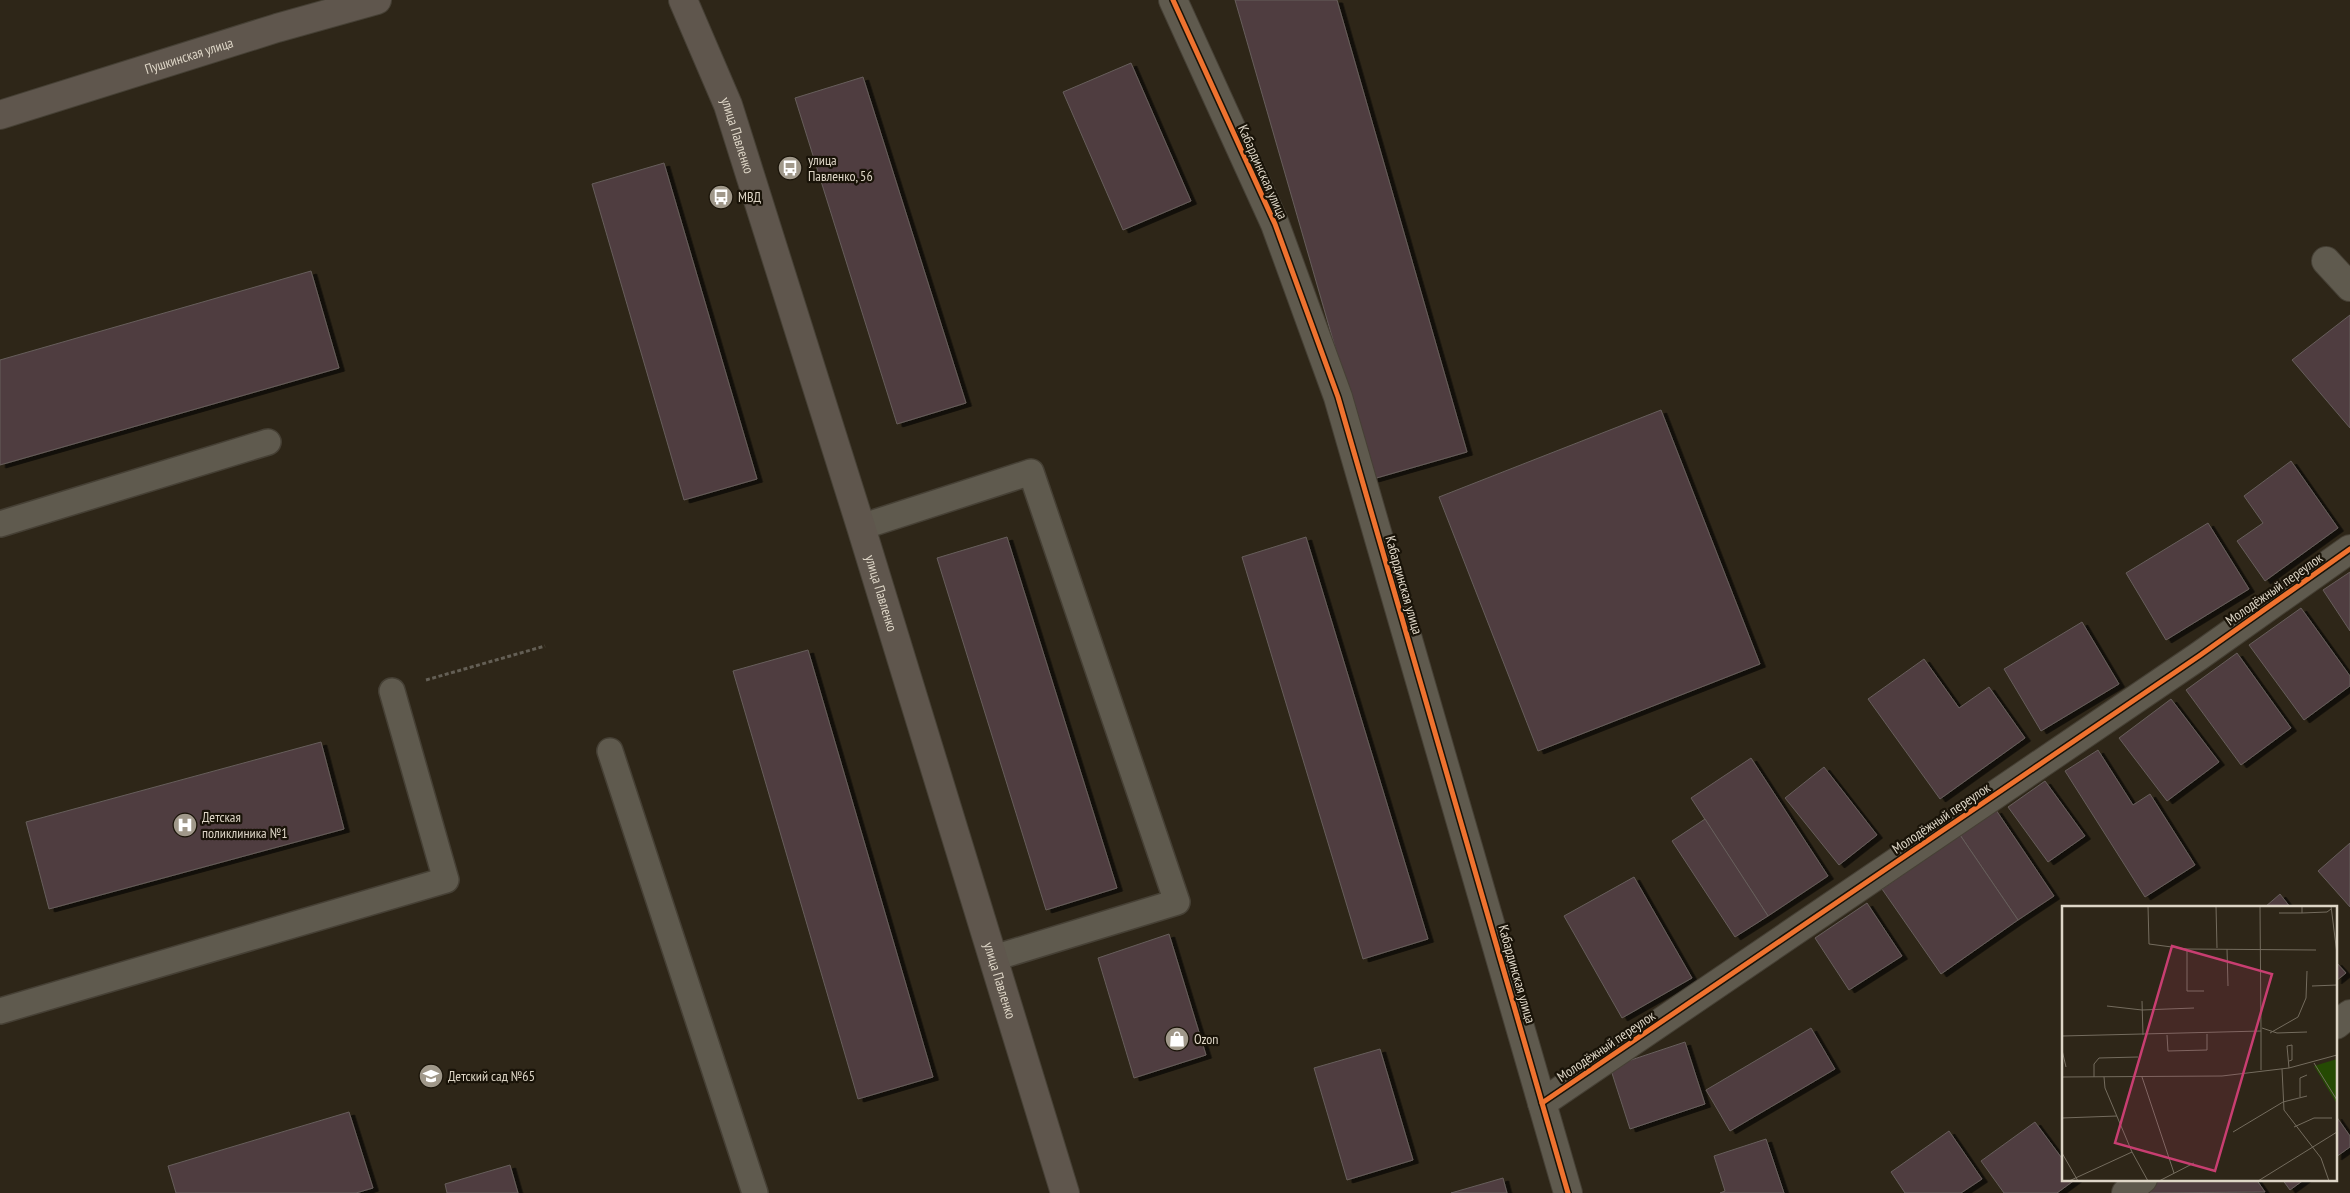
<svg xmlns="http://www.w3.org/2000/svg" width="2350" height="1193" font-family="'PT Sans Narrow',sans-serif">
	<defs>
		<filter id="shadow"><feDropShadow dx="5.5" dy="3" stdDeviation="0" flood-color="#0009"/></filter>
	</defs>
	<rect width="100%" height="100%" fill="#2e2618"/>
	<g fill="#4f3e41" stroke="#675e5b" filter="url(#shadow)">
		<path d="M1235,0H1337L1467,452L1373,479Z"/>
		<path d="M1131,63L1191,201L1123,230L1063,92Z"/>
		<path d="M863,77L966,403L897,424L795,98Z"/>
		<path d="M664,163L757,479L684,500L592,184Z"/>
		<path d="M311,271L339,368L0,465V360Z"/>
		<path d="M2350,315V428L2292,360Z"/>
		<path d="M1661,410L1760,664L1538,751L1439,497Z"/>
		<path d="M2291,461L2338,528L2265,581L2237,541L2263,523L2244,496Z"/>
		<path d="M2208,523L2249,589L2166,640L2126,573Z"/>
		<path d="M1007,537L1117,888L1046,910L937,558Z"/>
		<path d="M1306,537L1428,939L1363,959L1242,557Z"/>
		<path d="M2350,572V631L2323,590Z"/>
		<path d="M2301,608L2350,676V686L2304,720L2249,645Z"/>
		<path d="M2082,622L2119,684L2041,731L2004,669Z"/>
		<path d="M808,650L933,1077L858,1099L733,671Z"/>
		<path d="M2237,653L2291,728L2241,765L2186,690Z"/>
		<path d="M1924,659L1959,708L1989,687L2025,738L1940,799L1868,699Z"/>
		<path d="M2171,699L2219,762L2167,801L2119,738Z"/>
		<path d="M321,742L344,829L49,909L26,822Z"/>
		<path d="M2098,750L2133,805L2150,794L2195,865L2145,897L2065,771Z"/>
		<path d="M1751,758L1828,876L1768,916L1691,798Z"/>
		<path d="M1824,767L1877,835L1839,865L1785,798Z"/>
		<path d="M2045,781L2085,836L2048,862L2008,807Z"/>
		<path d="M1996,810L2054,896L2018,920L1960,835Z"/>
		<path d="M1705,819L1768,916L1735,937L1672,841Z"/>
		<path d="M1960,835L2018,920L1941,974L1882,889Z"/>
		<path d="M2350,843V907L2318,871Z"/>
		<path d="M1634,877L1692,978L1622,1018L1564,916Z"/>
		<path d="M2280,894L2290,907H2265Z"/>
		<path d="M1867,903L1902,956L1849,990L1815,938Z"/>
		<path d="M1169,934L1206,1055L1134,1078L1098,958Z"/>
		<path d="M2336,962L2346,973L2336,981Z"/>
		<path d="M1811,1028L1835,1069L1730,1131L1706,1090Z"/>
		<path d="M1685,1042L1705,1104L1630,1129L1610,1067Z"/>
		<path d="M1380,1049L1413,1160L1347,1180L1314,1068Z"/>
		<path d="M349,1112L373,1188L356,1193H176L168,1166Z"/>
		<path d="M2336,1116L2350,1136V1147L2336,1157Z"/>
		<path d="M2035,1122L2064,1161V1179H2076L2057,1193H2004L1981,1161Z"/>
		<path d="M1949,1131L1982,1179L1961,1193H1905L1891,1172Z"/>
		<path d="M1766,1139L1784,1193H1720L1725,1191L1714,1156Z"/>
		<path d="M510,1165L518,1193H447L445,1184Z"/>
		<path d="M1503,1178L1507,1193H1451Z"/>
		<path d="M2157,1179H2256L2265,1192L2138,1193Z"/>
		<path d="M2282,1179H2305L2290,1190Z"/>
	</g>
	<g fill="none" stroke-linecap="round" stroke-linejoin="round">
		<g stroke="#464035" stroke-width="28">
			<g id="lane">
				<path d="M0,524L268,442"/>
				<path d="M861,527L1031,472L1177,902L994,958"/>
				<path d="M610,751L755,1193"/>
				<path d="M0,1011L446,880L392,691"/>
			</g>
		</g>
		<g stroke="#464035" stroke-width="30">
			<g id="street">
				<path d="M1173,0L1275,224L1338,397L1568,1193"/>
				<path d="M2326,261L2350,287"/>
				<path d="M2336,1025L2350,1014"/>
				<path d="M1542,1103L2199,656L2350,549"/>
				<path d="M2126,1193L2143,1179"/>
			</g>
		</g>
		<g stroke="#464035" stroke-width="30">
			<g id="secondary">
				<path id="s1" d="M683,0L728,105L861,527L1065,1193"/>
				<path id="s2" d="M0,115L277,28L377,0"/>
			</g>
		</g>
		<path stroke="#645f55" stroke-width="3" stroke-dasharray="4 2.5" stroke-linecap="butt" d="M426,680L545,646"/>
		<use href="#lane" stroke="#5f5a4e" stroke-width="25"/>
		<use href="#street" stroke="#5f5a4e" stroke-width="28"/>
		<use href="#secondary" stroke="#5f564d" stroke-width="28"/>
		<g stroke="#191308" stroke-width="8">
			<g id="cycleway">
				<path d="M1173,0L1275,224L1338,397L1568,1193"/>
				<path d="M1542,1103L2199,656L2350,549"/>
			</g>
		</g>
		<use href="#cycleway" stroke="#ef722f" stroke-width="5"/>
	</g>
	<defs>
		<g id="bus-disc" transform="scale(1.25)"><circle r="9.5" fill="#a0988a" stroke="#191308"/><path d="M-5-6H5V4H4V6H2V4H-2V6H-4V4H-5ZM-3.5-4V0h7V-4ZM-3.5 1.2v1.5H-2V1.2ZM2 1.2v1.5H3.5V1.2Z" fill="#fff"/></g>
		<g id="hospital-disc" transform="scale(1.25)"><circle r="9.5" fill="#a0988a" stroke="#191308"/><path d="M-5-5h3v3.5h4V-5h3V5h-3V1.5h-4V5h-3Z" fill="#fff"/></g>
		<g id="shop-disc" transform="scale(1.25)"><circle r="9.5" fill="#a0988a" stroke="#191308"/><path d="M-5-2.5h2.3a2.7 3.5 0 0 1 5.4 0H5L5.5 6h-11ZM-1.5-2.5h3a1.5 2.3 0 0 0-3 0Z" fill="#fff"/></g>
		<g id="school-disc" transform="scale(1.25)"><circle r="9.5" fill="#a0988a" stroke="#191308"/><path d="M0-5L7-2L0 1L-7-2ZM-4 1L0 2.5L4 1V4Q0 6-4 4Z" fill="#fff"/></g>
	</defs>
	<g fill-rule="evenodd">
		<use href="#bus-disc" x="790" y="168"/>
		<use href="#bus-disc" x="721" y="197"/>
		<use href="#hospital-disc" x="185" y="825"/>
		<use href="#shop-disc" x="1177" y="1039"/>
		<use href="#school-disc" x="431" y="1076"/>
	</g>
	<g text-anchor="middle" stroke-width="4.5" stroke-linejoin="round" paint-order="stroke">
		<g font-size="14" fill="#ded6c7" stroke="#191308">
			<text dy="5" stroke="none"><textPath href="#s2" startOffset="198">Пушкинская улица</textPath></text>
			<text dy="5" stroke="none"><textPath href="#s1" startOffset="146">улица Павленко</textPath></text>
			<text transform="translate(1263 172) rotate(66)" y="5">Кабардинская улица</text>
			<text transform="translate(1404 585) rotate(74)" y="5">Кабардинская улица</text>
			<text transform="translate(2274 589) rotate(-35)" y="5">Молодёжный переулок</text>
			<text dy="5" stroke="none"><textPath href="#s1" startOffset="626">улица Павленко</textPath></text>
			<text transform="translate(1941 818) rotate(-34)" y="5">Молодёжный переулок</text>
			<text transform="translate(1517 974) rotate(74)" y="5">Кабардинская улица</text>
			<text dy="5" stroke="none"><textPath href="#s1" startOffset="1031">улица Павленко</textPath></text>
			<text transform="translate(1606 1046) rotate(-34)" y="5">Молодёжный переулок</text>
		</g>
		<g font-size="14" fill="#ded6c7" stroke="#191308" text-anchor="start">
			<text x="808" y="165">улица<tspan x="808" dy="16">Павленко, 56</tspan></text>
			<text x="738" y="202">МВД</text>
			<text x="202" y="822">Детская<tspan x="202" dy="16">поликлиника №1</tspan></text>
			<text x="1194" y="1044">Ozon</text>
			<text x="448" y="1081">Детский сад №65</text>
		</g>
	</g>
	<g transform="translate(2062 906)">
		<rect width="275" height="275" fill="#2e2618"/>
		<path d="M275,153V198L252,160Z" fill="#254a03"/>
		<path fill="none" stroke="#746c5e" stroke-width="1" d="M86,0L87,38L125,43L254,44M154,0L155,42M269,0L275,48M217,7H240V0M240,7L265,6L269,3M125,43V85H142M165,43L166,80M250,80L275,79M80,95L81,129M45,100L80,104L132,102M200,122L215,127L245,126M199,125V164M208,127L236,111L244,92L245,65M105,129L106,145L145,144V128M0,130L199,125L198,0M0,144L4,161M227,155L230,154V139L225,140L227,162M252,157L275,194M220,163L222,204L259,252L267,275M0,171L160,170L227,162L275,149M32,171V158L37,152L76,151M42,171L43,182L70,246L86,275M80,171L112,267M238,191V172L245,169M0,212L55,210M232,221L252,212H270M171,226L221,196L245,190M0,247L16,275M7,275L70,246M97,275L132,257M196,275L275,226"/>
		<path fill="#c83e71" fill-opacity="0.15" stroke="#c83e71" stroke-width="2.5" d="M110,40L210,68L153,265L53,237Z"/>
		<rect width="275" height="275" fill="none" stroke="#ded6c7" stroke-width="2.5"/>
	</g>
</svg>
